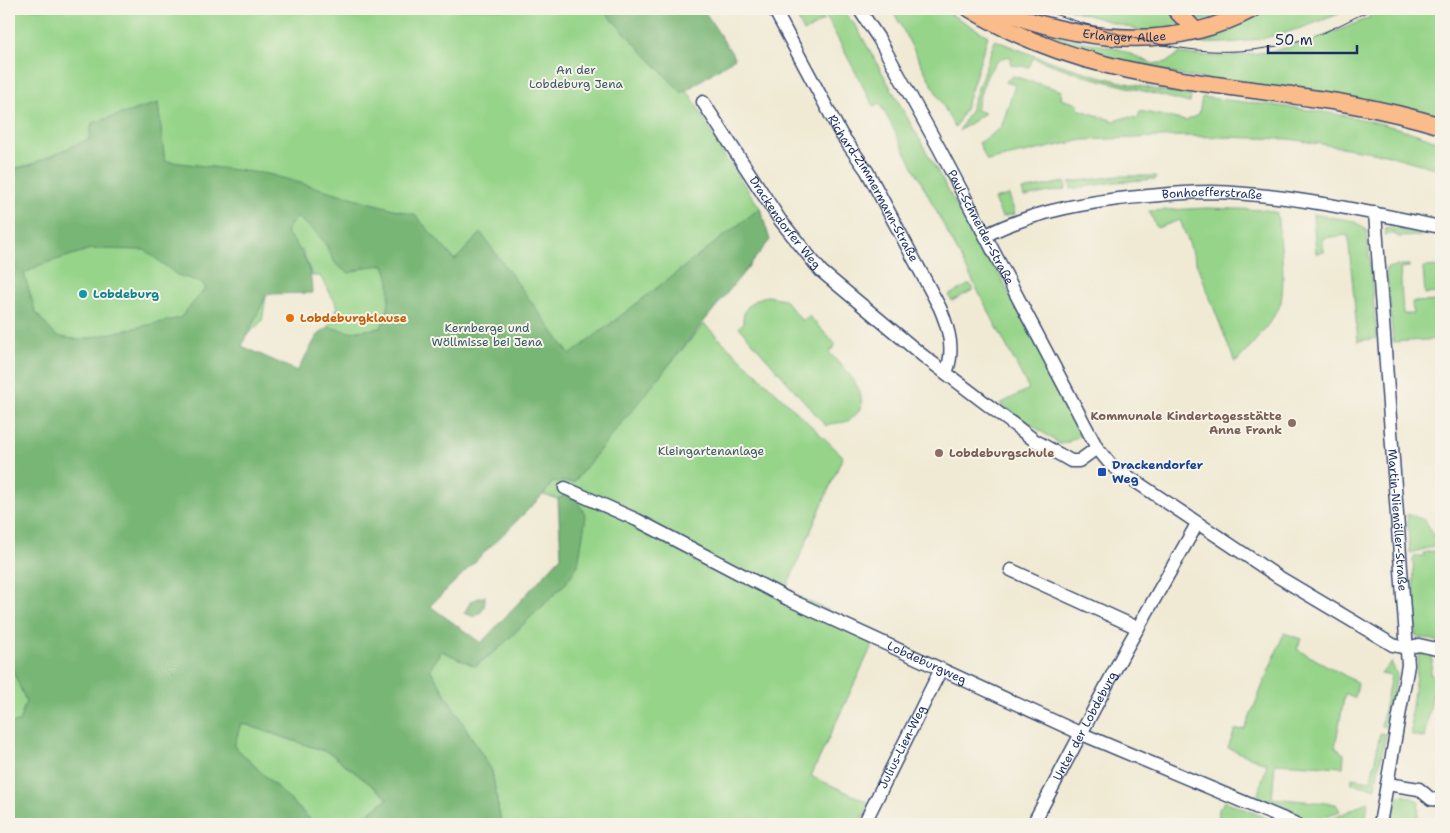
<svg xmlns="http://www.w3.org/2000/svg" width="1450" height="833" font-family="'Shantell Sans',sans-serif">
	<rect width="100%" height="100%" fill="#f7f3e8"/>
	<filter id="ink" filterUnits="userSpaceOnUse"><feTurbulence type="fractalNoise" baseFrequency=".02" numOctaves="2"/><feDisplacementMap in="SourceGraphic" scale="10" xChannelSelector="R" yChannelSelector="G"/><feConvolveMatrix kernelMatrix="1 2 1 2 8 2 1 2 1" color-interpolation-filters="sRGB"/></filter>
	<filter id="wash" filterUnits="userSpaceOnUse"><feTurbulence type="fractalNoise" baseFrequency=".0096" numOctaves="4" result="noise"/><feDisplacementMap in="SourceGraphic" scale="20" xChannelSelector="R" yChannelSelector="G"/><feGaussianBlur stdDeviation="1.12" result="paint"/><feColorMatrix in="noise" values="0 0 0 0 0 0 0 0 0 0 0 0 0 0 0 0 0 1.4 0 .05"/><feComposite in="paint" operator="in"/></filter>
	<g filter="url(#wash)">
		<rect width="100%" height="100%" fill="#f0ead4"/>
		<g fill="#96d489" stroke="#588274">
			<path d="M9,9H602L654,62L657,59L692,97L723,154L760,208L754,213L573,478L299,384L338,307L320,276H312L302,250L269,278L262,321L237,345L9,824V173L33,167V164L9,170Z"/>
			<path d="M793,9H819L824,20L804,32Z"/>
			<path d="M822,9H841L856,26L963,217L968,215L1083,434L1066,443L1060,444L1000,404L1029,389L880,103L874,107Z"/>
			<path d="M892,9H942L988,36L965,109L955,128Z"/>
			<path d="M1068,9L1169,11L1182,26L1148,33Z"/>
			<path d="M1243,9L1209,20H1197L1185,10Z"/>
			<path d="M1269,9H1350C1299,31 1248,48 1191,42L1235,25Z"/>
			<path d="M1367,9H1441V123L1116,63L1032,34L1034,31L1119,49L1153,64L1167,62L1180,53C1248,64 1309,45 1370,17Z"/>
			<path d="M995,40C1059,67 1123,85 1191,96L1190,103L1085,76L1033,58L1029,67L1011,65L1010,56C988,58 981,92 976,110L985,113L959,131L970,111Z"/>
			<path d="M1013,76L1062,91L1061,99L1078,104V109L1114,121L1127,117L1138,118L1140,111L1186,121L1199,114L1202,97C1282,107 1366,112 1441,143V170L1385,154L1289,139L1184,136L1083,140L987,161L979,143L1001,128L1015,85L1005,82Z"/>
			<path d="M1119,176H1156V179L1115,182L1071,189L1070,182Z"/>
			<path d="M1065,182L1066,189L1024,197L1022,190Z"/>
			<path d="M1009,195L1015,214L1002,217L994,199Z"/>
			<path d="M1207,208L1266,210L1277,213C1280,242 1286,273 1281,302C1279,314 1245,354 1235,363L1180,220L1157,228L1149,211Z"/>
			<path d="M1313,214L1354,221L1367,231L1377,338L1358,341L1348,235L1323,238L1324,252L1316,253Z"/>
			<path d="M1386,228L1418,233L1421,236L1399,237L1392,233L1385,236Z"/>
			<path d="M1401,265H1409V267L1400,268L1403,314H1413L1412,302L1441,301V339L1393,342L1386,268Z"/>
			<path d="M1441,266V296V293L1425,294L1423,267Z"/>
			<path d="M970,284L973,290L952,301L949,295Z"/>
			<path d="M767,296L784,299L802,321L809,316L836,345L829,352C843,369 879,398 851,419C843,425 832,421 826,426L739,327L743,323C742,308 753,299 767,296Z"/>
			<path d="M704,324L843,456L785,591L878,633L811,776L870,803L859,824H501L492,771L430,669L442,651L475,666L497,650L566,583L564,496L558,499L543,495L553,482L640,399Z"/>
			<path d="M1407,514L1425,520L1439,545L1410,553Z"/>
			<path d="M1441,549V642L1416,636L1413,560L1415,556H1424L1423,553Z"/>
			<path d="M1284,633L1301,639L1297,649L1358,683L1355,698L1345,693L1335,747L1344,754L1343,767L1275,763L1272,798L1336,804L1340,811L1321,818L1319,824H1310L1264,805L1258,794L1267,764L1228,748L1235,730L1245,729Z"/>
			<path d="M1419,652L1433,656L1430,674L1436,678L1424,738L1412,735L1411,714Z"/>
			<path d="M1391,662L1397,675L1387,727L1381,726L1391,676L1381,674Z"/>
			<path d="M241,723L330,753L388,798L355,824H315L234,746Z"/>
			<path d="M1380,733L1386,734L1375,786L1374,788L1352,784V778L1371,781Z"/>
			<path d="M1404,795L1419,801L1418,824H1409V822L1400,820L1399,824H1390L1398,796Z"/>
			<path d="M1225,801L1280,824H1218L1219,809Z"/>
			<path d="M1368,801L1366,818L1372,819L1370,824L1333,819Z"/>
		</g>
		<g fill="#78b675" stroke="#4a726a" fill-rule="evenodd">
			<path d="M602,9H703L735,58L682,93Z"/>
			<path d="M158,103L165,161L268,174L415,215L455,260L481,233L570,355L760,208L770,240L574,482H553L543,495L430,606L481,643L561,557L558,499L564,496L576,499L586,516L578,565L566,583L497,650L475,666L442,651L430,669L492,771L501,824H355L388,798L330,753L241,723L234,746L315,824H9V723L19,722L26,701L9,662V170L30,165L89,139L92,123ZM296,217C306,224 316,231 323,241C334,256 330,265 350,273L366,267L384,265C393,286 390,307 381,328L349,332L328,327L317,336L297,371L242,346L267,294L312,293C312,267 302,250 286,232ZM91,249L145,250L177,275L201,282L206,288L180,318L80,340L56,336L36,313L24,274L40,265Z"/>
			<path d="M485,596C485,607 484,612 474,617L464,613L471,601Z"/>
		</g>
	</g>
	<g filter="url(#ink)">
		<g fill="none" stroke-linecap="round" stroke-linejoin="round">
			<g stroke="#3b4b70" stroke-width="15">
				<g id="minor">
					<path id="s1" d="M774,9L841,134L867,171L940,308C949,329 955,351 946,373"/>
					<path id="s2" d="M859,9L879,39L939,148L1097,448L1111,465L1277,576L1393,645L1406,648L1419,645L1441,650"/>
					<path id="s3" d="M703,102L780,220L821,271L922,355L1034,440L1071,461H1079L1097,448"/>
					<path id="s4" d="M1375,213L1408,665L1380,824"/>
					<path id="s5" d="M986,235C1028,214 1072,205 1118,199C1149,196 1180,192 1212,192C1290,194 1366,212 1441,227"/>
					<path id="s6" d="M565,488L637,520L788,599L1082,734L1296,824"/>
					<path d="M1011,570L1138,628"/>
					<path d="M1387,784L1419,789L1431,799L1441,800"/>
					<path id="s7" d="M864,824L941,669"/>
					<path id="s8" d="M1033,824L1127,647L1197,524"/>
				</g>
			</g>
			<g stroke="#3b4b70" stroke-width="19">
				<g id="major">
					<path d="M970,9C1118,100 1283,76 1441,126"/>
					<path id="s9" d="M996,9C1079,41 1171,53 1253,9"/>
					<path d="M1175,9L1195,30"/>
				</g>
			</g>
			<use href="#minor" stroke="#fff" stroke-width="12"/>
			<use href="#major" stroke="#fabc8b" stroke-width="16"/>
			<path stroke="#1b2f5e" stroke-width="1" d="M1038,9C1141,41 1217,73 1325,32C1341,25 1357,16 1373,9"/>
		</g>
	</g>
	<circle fill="#0f9aa8" stroke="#f7f3e8" stroke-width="2" cx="83" cy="294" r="5"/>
	<circle fill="#e8710a" stroke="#f7f3e8" stroke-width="2" cx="290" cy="318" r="5"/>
	<g fill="#8d6e63" stroke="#f7f3e8" stroke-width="2">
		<circle cx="1292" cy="423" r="5"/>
		<circle cx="939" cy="453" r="5"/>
	</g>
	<rect fill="#1a4fb4" stroke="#f7f3e8" stroke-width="2" x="1097" y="467" width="10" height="10" rx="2.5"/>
	<g text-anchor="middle" stroke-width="4" stroke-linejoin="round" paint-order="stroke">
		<g font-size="12" fill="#1b2f5e" stroke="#f7f3e8">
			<text dy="4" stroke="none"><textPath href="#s9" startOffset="132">Erlanger Allee</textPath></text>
			<text dy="4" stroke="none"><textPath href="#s1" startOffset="205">Richard-Zimmermann-Straße</textPath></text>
			<text dy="4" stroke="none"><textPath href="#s5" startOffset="232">Bonhoefferstraße</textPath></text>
			<text dy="4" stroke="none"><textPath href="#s3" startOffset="146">Drackendorfer Weg</textPath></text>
			<text dy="4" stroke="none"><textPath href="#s2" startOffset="250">Paul-Schneider-Straße</textPath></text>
			<text dy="4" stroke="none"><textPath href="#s4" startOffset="308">Martin-Niemöller-Straße</textPath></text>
			<text dy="4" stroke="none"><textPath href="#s6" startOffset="402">Lobdeburgweg</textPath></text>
			<text dy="4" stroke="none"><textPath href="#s8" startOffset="111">Unter der Lobdeburg</textPath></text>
			<text dy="4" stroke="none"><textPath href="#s7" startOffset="86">Julius-Lien-Weg</textPath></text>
		</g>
		<g font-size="12" fill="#3a5869" stroke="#f7f3e8">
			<text x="576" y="74">An der<tspan x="576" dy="14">Lobdeburg Jena</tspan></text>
			<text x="487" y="332">Kernberge und<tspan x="487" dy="14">Wöllmisse bei Jena</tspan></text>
			<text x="711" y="455">Kleingartenanlage</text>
		</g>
		<g font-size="12" font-weight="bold" fill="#0d838f" stroke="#f7f3e8" text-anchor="start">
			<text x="93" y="298">Lobdeburg</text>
		</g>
		<g font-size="12" font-weight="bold" fill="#c56008" stroke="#f7f3e8" text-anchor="start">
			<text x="300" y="322">Lobdeburgklause</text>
		</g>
		<g font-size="12" font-weight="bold" fill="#785e54" stroke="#f7f3e8" text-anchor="end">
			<text x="1282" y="420">Kommunale Kindertagesstätte<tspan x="1282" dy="14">Anne Frank</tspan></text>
			<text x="949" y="457" text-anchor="start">Lobdeburgschule</text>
		</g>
		<g font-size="12" font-weight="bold" fill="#164399" stroke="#f7f3e8" text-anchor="start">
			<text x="1112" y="469">Drackendorfer<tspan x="1112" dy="14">Weg</tspan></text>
		</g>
	</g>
	<rect width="1450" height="833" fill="none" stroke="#f7f3e8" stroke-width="30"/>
	<path d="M1268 45v8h89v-8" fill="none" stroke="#1b2f5e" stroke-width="2.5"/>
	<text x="1275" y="45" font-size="15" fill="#1b2f5e" stroke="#f7f3e8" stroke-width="4" paint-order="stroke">50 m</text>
</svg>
